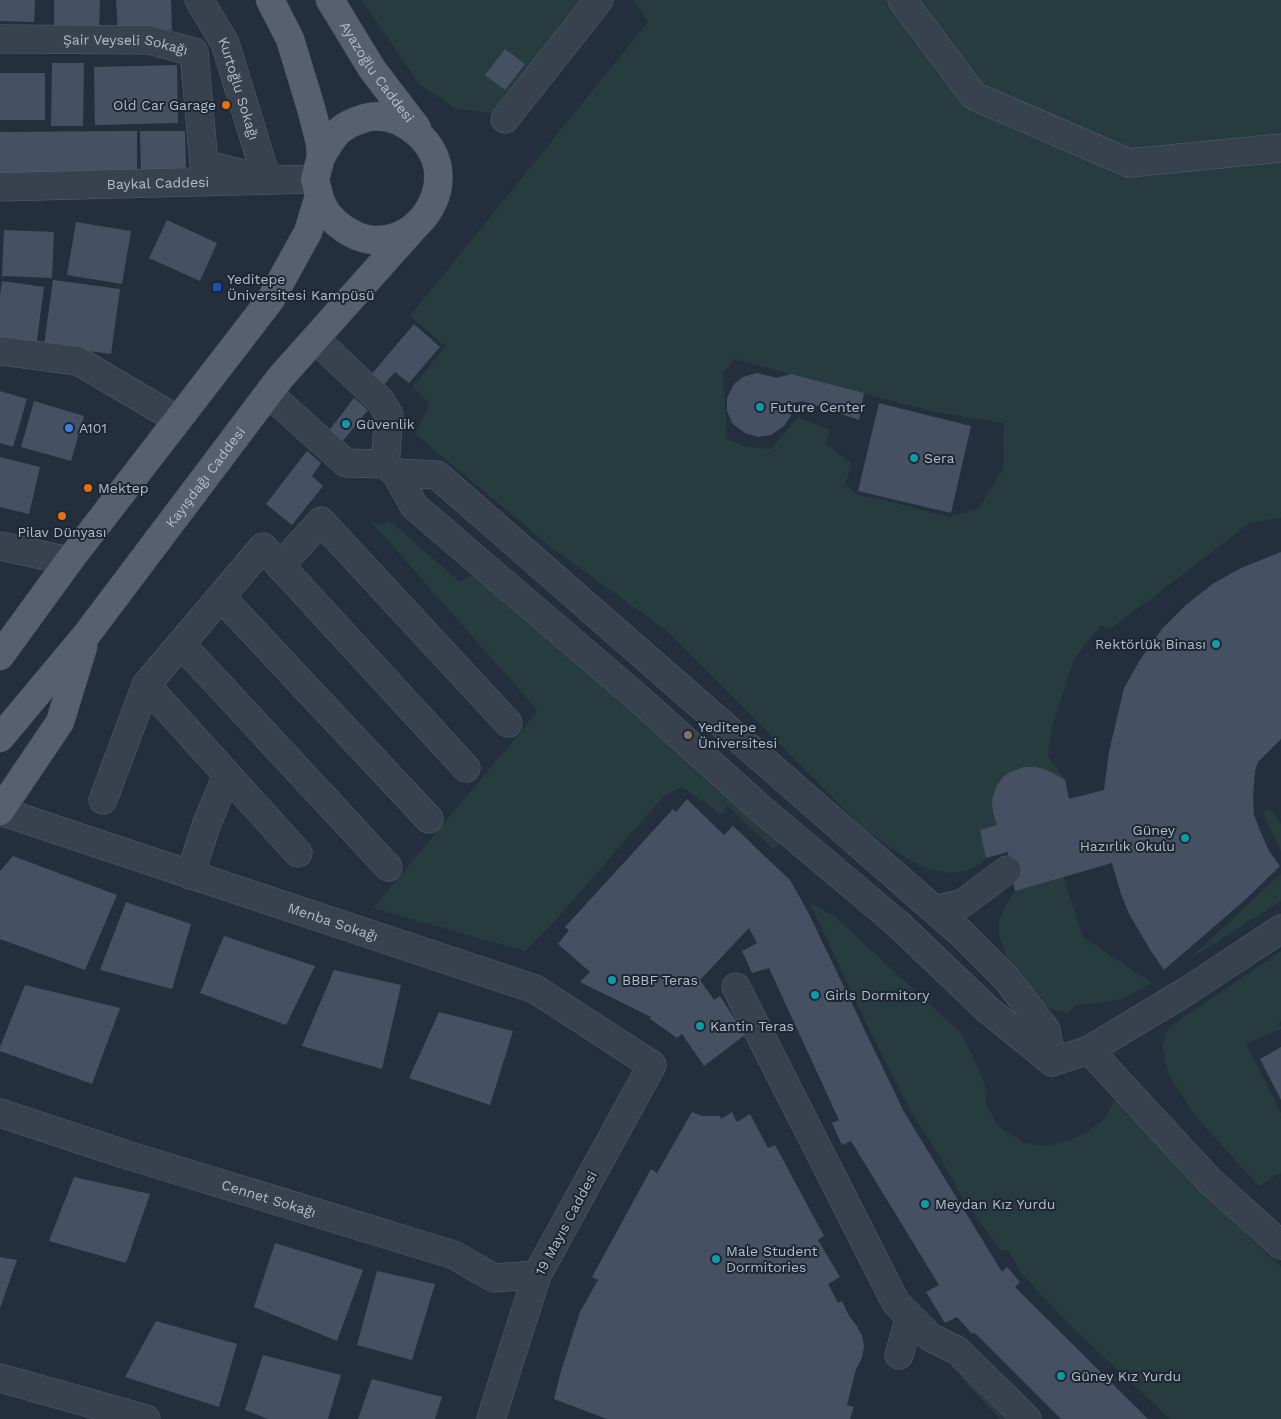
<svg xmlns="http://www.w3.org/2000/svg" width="1281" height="1419" font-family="'Work Sans',sans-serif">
	<rect width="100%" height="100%" fill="#242f3e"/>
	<g fill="#263c3f" fill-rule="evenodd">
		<path d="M362,0H591L504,114L456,109L419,84Z"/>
		<path d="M634,0H1281V518L1251,522L1160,592L1110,629L1101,625L1074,659L1051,730L1048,756L1065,780L1069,799L1070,814L1053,844L1083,937L1152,983L1122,999L1099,1003L1076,1005L1068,1014L1052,1009L1040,1004L1008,963L999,935V921L1006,905L1015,891L1006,842C996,849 987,860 976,866C936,888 893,849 862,827L667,631L552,548L415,434L430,404L413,387L445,346L410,316L648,22ZM735,359L934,412L1004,423L1003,469L979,508L949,517L877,498L857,495L845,484L852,463L825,444L830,430L798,417L771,449L743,446L727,439L723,373Z"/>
		<path d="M368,518L381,526L389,520L460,582L473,574L669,744L781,843L773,849L727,805L722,815L682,787L663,797L554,922L525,951L373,908L538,711Z"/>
		<path d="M1270,808L1281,824V851L1263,812Z"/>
		<path d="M1281,874V901L1187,961Z"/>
		<path d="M810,903L834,916L962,1034L979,1070L985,1085L986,1103L995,1121L1003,1130L1025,1143L1039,1145H1052L1070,1140L1087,1132L1103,1120L1110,1110L1115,1095L1147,1130L1187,1178L1281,1267V1419H1170L1071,1326L1020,1272L1008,1250L1001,1251L963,1198L937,1152L909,1108L866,1023Z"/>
		<path d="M1281,951V1021L1278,1023L1281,1027V1029L1246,1044L1281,1113V1173L1259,1186L1195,1116L1168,1073L1162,1045L1168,1028Z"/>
		<path d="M963,1376L1005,1419H1000L961,1378Z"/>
	</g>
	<g fill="#455162">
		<path d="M0,0H35L34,22L0,21Z"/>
		<path d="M54,0H100L99,31H54Z"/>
		<path d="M116,0H171L172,30L118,32Z"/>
		<path d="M505,49L525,64L505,90L485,75Z"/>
		<path d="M52,63H84L83,126H51Z"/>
		<path d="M177,65L178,123L95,125L94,67Z"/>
		<rect x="0" y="73" width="45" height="47"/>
		<path d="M137,131V177L0,178V132Z"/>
		<path d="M140,131H185L186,171H141Z"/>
		<path d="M167,220L217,243L200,281L149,258Z"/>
		<path d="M76,222L131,231L122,284L67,275Z"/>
		<path d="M4,230L54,232L52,278L2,276Z"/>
		<path d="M53,280L120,289L111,354L44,345Z"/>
		<path d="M2,281L44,287L36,347L0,342V296Z"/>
		<path d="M414,324L440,347L409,383L395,372L383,386L371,375Z"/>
		<path d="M757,373L777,378L791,374L864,393L859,420L803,401L792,403L791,416L784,426L771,435L758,437L745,433L733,424L727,411V398L734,384L743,377Z"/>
		<path d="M0,391L27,399L13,447L0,443Z"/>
		<path d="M354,398L368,410L337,448L324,437Z"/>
		<path d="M34,401L84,416L71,461L21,447Z"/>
		<path d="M879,403L971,426L951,513L858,491Z"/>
		<path d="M307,451L321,463L312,476L323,486L292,525L266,504Z"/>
		<path d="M0,457L40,467L29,514L0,507Z"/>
		<path d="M1281,552V739L1258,762L1255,771L1253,798L1254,815L1261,833L1269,851L1280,866L1246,899L1164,970L1151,951L1129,914L1121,894L1112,863L1015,891L1008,852L986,858L980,830L997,825L993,812L992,800L996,788L1002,778L1010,772L1024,767H1036L1047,770L1065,780L1069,799L1104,790L1109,752L1124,688L1140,660L1162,629L1187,604L1214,583L1241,568Z"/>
		<path d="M687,799L724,835L733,826L790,880L808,912L904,1112L1002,1272L1007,1267L1020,1282L1015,1287L1148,1419H1061L974,1332L972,1334L957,1317L945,1323L926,1292L939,1285L851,1141L842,1145L832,1123L839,1120L769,968L752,973L742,951L757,943L749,928L700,980L714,1000L720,996L745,1035L704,1066L682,1034L677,1038L649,1018L651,1017L580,982L590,972L558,944L569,930L565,927L673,809L676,812Z"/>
		<path d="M13,856L117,895L85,970L0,939V871Z"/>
		<path d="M126,902L191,924L172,989L100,970Z"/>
		<path d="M224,936L315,966L286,1025L200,993Z"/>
		<path d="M334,970L401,985L382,1069L302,1046Z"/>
		<path d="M25,985L120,1008L92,1084L0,1051V1047Z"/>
		<path d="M439,1012L513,1031L490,1105L409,1078Z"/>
		<path d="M1281,1047V1100L1260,1059Z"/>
		<path d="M692,1112L702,1116H720L721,1119L732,1112L737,1122L750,1114L768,1148L775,1145L824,1236L818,1240L840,1277L828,1284L838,1303L842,1301L849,1316L856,1325L862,1335L864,1346L862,1358L856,1369L847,1405L854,1407L850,1419H607L554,1399L561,1371L580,1312L598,1280L592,1277L651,1169L657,1173Z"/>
		<path d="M74,1177L150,1194L126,1263L49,1241Z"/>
		<path d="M275,1243L363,1270L337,1341L254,1307Z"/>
		<path d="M0,1257L17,1260L0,1308Z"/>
		<path d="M377,1271L435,1284L412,1360L357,1345Z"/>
		<path d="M156,1321L237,1344L219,1407L125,1377Z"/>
		<path d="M263,1355L341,1375L328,1419H268L245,1410Z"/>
		<path d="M372,1379L442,1397L435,1419H358Z"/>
	</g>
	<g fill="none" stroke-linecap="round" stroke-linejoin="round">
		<g stroke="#565f6c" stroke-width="29">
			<g id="minor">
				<path id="s1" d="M199,0L225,43L267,180"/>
				<path d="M902,0L974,96L1129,163L1281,148"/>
				<path id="s2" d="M0,39L149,40L194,52L204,164L267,180"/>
				<path d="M505,119L599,0"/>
				<path id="s3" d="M0,187L315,179"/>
				<path d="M315,339L380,400L389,415L385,464"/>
				<path d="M0,351L78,361L178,420"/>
				<path d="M269,394L346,463L385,464L396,473L414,506L637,697L759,807L898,924L987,1009L1052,1062L1089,1050L1187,991L1281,929"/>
				<path d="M396,473L437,475L961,933L1006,978L1046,1030L1052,1062"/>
				<path d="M0,546L69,561"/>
				<path d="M280,566L321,521L508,723"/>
				<path d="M221,597L429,819"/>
				<path d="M181,644L388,867"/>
				<path d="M146,685L298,853"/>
				<path d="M103,800L146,685L263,547L466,768"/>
				<path id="s4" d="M0,811L535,989L652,1065L537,1275L491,1419"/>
				<path d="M190,875L207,823L227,775"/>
				<path d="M935,910L963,903L1007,870"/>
				<path d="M736,987L896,1303L930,1337L958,1351L1027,1419"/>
				<path d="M1089,1050L1209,1180L1281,1245"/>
				<path id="s5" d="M0,1113L124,1154L454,1255L494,1278L537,1275"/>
				<path d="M899,1355L910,1317"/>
				<path d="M0,1378L146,1419"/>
			</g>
		</g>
		<g stroke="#414a57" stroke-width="29">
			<g id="major">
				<path id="s6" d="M330,0L372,69L417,128"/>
				<path d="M319,196C321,202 324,209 327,213C339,228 358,240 376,240C395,240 411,232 423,218C445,190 444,157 417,133C402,120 385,113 365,118C355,121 345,125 338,132C331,139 326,149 321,157"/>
				<path d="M0,656L69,561L271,299L308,232L319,196L315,179L321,157L320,143L311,108L290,39L270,0"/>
				<path id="s7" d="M0,738L87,634L280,378L419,222"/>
				<path d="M0,811L60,722L83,647"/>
			</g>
		</g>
		<use href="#minor" stroke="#38414e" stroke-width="28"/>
		<use href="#major" stroke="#56606e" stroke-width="28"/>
	</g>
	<g fill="#e8710a" stroke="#1d2633" stroke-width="2">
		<circle cx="226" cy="105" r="5"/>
		<circle cx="88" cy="488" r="5"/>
		<circle cx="62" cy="516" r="5"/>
	</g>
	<rect fill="#1a4fb4" stroke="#1d2633" stroke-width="2" x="212" y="282" width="10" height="10" rx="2.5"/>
	<g fill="#0f9aa8" stroke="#1d2633" stroke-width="2">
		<circle cx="760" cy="407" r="5"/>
		<circle cx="346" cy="424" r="5"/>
		<circle cx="914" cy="458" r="5"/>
		<circle cx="1216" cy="644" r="5"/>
		<circle cx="1185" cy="838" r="5"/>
		<circle cx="612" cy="980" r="5"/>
		<circle cx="815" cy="995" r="5"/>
		<circle cx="700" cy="1026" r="5"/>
		<circle cx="925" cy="1204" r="5"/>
		<circle cx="716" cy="1259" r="5"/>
		<circle cx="1061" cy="1376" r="5"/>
	</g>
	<circle fill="#3f7fe0" stroke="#1d2633" stroke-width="2" cx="69" cy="428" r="5"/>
	<circle fill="#8d6e63" stroke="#1d2633" stroke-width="2" cx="688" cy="735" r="5"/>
	<g text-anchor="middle" stroke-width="4" stroke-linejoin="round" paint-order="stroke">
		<g font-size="14" fill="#b4bcc9" stroke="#1d2633">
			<text dy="5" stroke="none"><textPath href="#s2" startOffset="126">Şair Veyseli Sokağı</textPath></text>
			<text dy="5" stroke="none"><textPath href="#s6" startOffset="86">Ayazoğlu Caddesi</textPath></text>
			<text dy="5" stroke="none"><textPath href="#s1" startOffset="98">Kurtoğlu Sokağı</textPath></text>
			<text dy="5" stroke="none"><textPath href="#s3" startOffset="158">Baykal Caddesi</textPath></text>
			<text dy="5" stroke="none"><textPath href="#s7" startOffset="332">Kayışdağı Caddesi</textPath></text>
			<text dy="5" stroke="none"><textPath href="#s4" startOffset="351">Menba Sokağı</textPath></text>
			<text dy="5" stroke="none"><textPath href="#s5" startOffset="282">Cennet Sokağı</textPath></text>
			<text transform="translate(566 1223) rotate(-62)" y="5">19 Mayıs Caddesi</text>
		</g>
		<g font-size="14" fill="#b4bcc9" stroke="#1d2633" text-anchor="start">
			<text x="216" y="110" text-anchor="end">Old Car Garage</text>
			<text x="227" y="284">Yeditepe<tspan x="227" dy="16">Üniversitesi Kampüsü</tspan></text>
			<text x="770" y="412">Future Center</text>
			<text x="356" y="429">Güvenlik</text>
			<text x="79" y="433">A101</text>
			<text x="924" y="463">Sera</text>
			<text x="98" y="493">Mektep</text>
			<text x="62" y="537" text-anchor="middle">Pilav Dünyası</text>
			<text x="1206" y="649" text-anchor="end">Rektörlük Binası</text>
			<text x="698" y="732">Yeditepe<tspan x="698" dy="16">Üniversitesi</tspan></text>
			<text x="1175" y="835" text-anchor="end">Güney<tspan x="1175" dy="16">Hazırlık Okulu</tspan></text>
			<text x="622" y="985">BBBF Teras</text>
			<text x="825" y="1000">Girls Dormitory</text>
			<text x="710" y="1031">Kantin Teras</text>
			<text x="935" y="1209">Meydan Kız Yurdu</text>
			<text x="726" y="1256">Male Student<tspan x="726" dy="16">Dormitories</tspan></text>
			<text x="1071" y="1381">Güney Kız Yurdu</text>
		</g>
	</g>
</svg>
